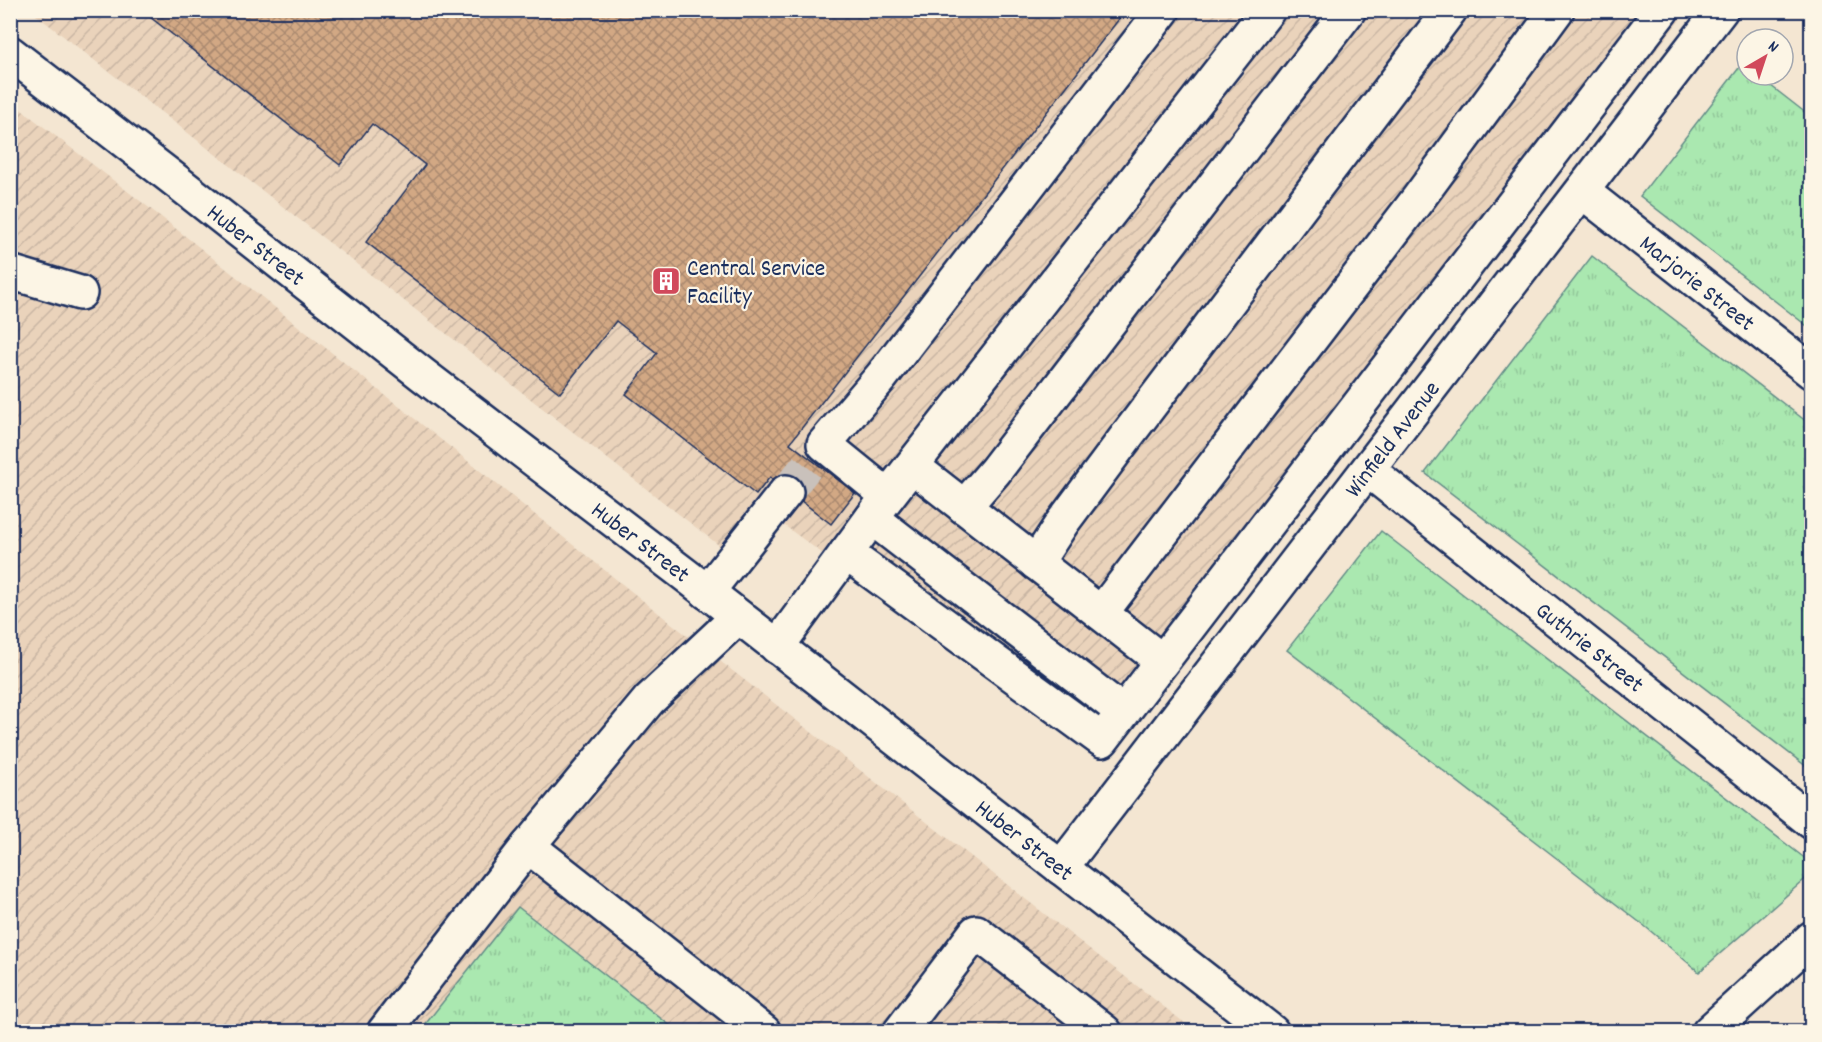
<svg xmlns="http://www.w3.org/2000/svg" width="1822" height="1042" font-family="Dekko,sans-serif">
	<defs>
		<pattern id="industrial-furrows" width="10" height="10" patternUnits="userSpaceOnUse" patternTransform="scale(1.5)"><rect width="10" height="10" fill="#ead3bb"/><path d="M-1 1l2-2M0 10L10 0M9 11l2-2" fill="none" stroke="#c8b5a3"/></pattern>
		<pattern id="grass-tufts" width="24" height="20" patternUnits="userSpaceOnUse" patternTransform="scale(1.5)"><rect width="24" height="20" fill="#aae8b0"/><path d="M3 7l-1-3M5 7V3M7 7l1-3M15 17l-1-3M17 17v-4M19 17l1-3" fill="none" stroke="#92c79a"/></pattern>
		<pattern id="building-cross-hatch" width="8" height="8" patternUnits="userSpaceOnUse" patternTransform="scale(1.5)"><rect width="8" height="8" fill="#d2a884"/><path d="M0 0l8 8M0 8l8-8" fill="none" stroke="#aa896f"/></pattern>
	</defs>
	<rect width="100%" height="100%" fill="#f4e6d2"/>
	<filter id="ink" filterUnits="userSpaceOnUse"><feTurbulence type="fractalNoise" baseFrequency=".0167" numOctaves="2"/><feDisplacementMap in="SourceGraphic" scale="12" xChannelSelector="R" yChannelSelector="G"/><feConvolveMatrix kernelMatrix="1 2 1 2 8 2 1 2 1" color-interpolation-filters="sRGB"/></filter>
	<g filter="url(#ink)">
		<g fill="url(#industrial-furrows)">
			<path d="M31,11H1687L1102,758L759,507L725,550Z"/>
			<path d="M10,101L165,220L666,619L1195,1031H11Z"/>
		</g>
		<g fill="url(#grass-tufts)" stroke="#628c87" stroke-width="1.5">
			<path d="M1742,64L1747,67V75H1757L1811,117V329L1640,196Z"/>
			<path d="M1592,256L1811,425V770L1425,473Z"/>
			<path d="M1381,531L1811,863V874L1699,972L1647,928L1287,650Z"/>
			<path d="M518,907L677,1031H420Z"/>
		</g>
		<path fill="url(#building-cross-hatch)" stroke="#1b2f5e" stroke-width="1.5" d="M141,10H1126L790,443L855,493L831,524L770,477L756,495L626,394L657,353L616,321L560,393L366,242L425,165L372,124L340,165Z"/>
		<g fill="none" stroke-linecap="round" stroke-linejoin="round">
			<path stroke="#c9c1bb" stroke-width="33" stroke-dasharray="33 16" stroke-linecap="butt" d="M786,492L812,460"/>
			<g stroke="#1b2f5e" stroke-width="38">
				<g id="minor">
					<path id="s1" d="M10,53L171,177L423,375L688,577L1272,1032"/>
					<path id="s2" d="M1583,192L1812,372"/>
					<path d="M10,272L80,293"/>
					<path d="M912,466L1162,661"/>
					<path id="s3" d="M1368,470L1812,822"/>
					<path d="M888,496L1268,10"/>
					<path d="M964,507L995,471L1349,10"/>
					<path d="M872,518L1123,712"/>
					<path d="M846,553L1102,740L1662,10"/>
					<path d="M1036,563L1062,523L1129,433L1450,10"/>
					<path d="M707,592L786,492"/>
					<path d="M1101,613L1418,199L1557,10"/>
					<path d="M777,647L888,496L824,444L882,376L1163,10"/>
					<path d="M528,846L764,1032"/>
					<path id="s4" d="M1061,868L1721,10"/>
					<path d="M384,1032L528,846L649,700L738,617"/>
					<path d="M900,1032L976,932L1105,1032"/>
					<path d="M1709,1032L1812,938"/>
				</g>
			</g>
			<use href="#minor" stroke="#fcf5e5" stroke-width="33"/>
		</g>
	</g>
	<defs>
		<g id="building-square" transform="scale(1.5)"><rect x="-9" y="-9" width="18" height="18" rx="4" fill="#d1495b" stroke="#fcf5e5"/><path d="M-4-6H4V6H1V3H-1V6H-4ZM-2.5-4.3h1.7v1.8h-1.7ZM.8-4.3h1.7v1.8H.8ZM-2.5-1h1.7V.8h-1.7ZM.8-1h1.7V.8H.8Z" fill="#fff"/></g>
	</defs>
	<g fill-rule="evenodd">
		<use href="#building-square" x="666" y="281"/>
	</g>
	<g text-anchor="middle" stroke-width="4.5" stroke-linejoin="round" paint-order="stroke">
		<g font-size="24" fill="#1b2f5e" stroke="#fcf5e5">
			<text dy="8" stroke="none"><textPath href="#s1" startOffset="312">Huber Street</textPath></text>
			<text dy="8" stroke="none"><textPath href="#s2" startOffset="146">Marjorie Street</textPath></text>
			<text dy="8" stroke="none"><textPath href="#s4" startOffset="542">Winfield Avenue</textPath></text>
			<text dy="8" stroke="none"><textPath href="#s1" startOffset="798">Huber Street</textPath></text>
			<text dy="8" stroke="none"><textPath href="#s3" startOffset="284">Guthrie Street</textPath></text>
			<text dy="8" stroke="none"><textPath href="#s1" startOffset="1284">Huber Street</textPath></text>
		</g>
		<g font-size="24" fill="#1b2f5e" stroke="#fcf5e5" text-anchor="start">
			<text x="687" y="275">Central Service<tspan x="687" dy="28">Facility</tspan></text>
		</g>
	</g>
	<rect width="1822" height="1042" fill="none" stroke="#fcf5e5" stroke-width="36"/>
	<rect x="18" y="18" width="1786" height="1006" fill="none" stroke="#1b2f5e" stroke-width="2" filter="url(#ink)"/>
	<g transform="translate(1765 57) rotate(39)"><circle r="28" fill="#fcf5e5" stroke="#a2a6af" stroke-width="1.5"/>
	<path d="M0-4.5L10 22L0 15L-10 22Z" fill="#d1495b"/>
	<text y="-9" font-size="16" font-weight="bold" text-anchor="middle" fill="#1b2f5e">N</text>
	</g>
</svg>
